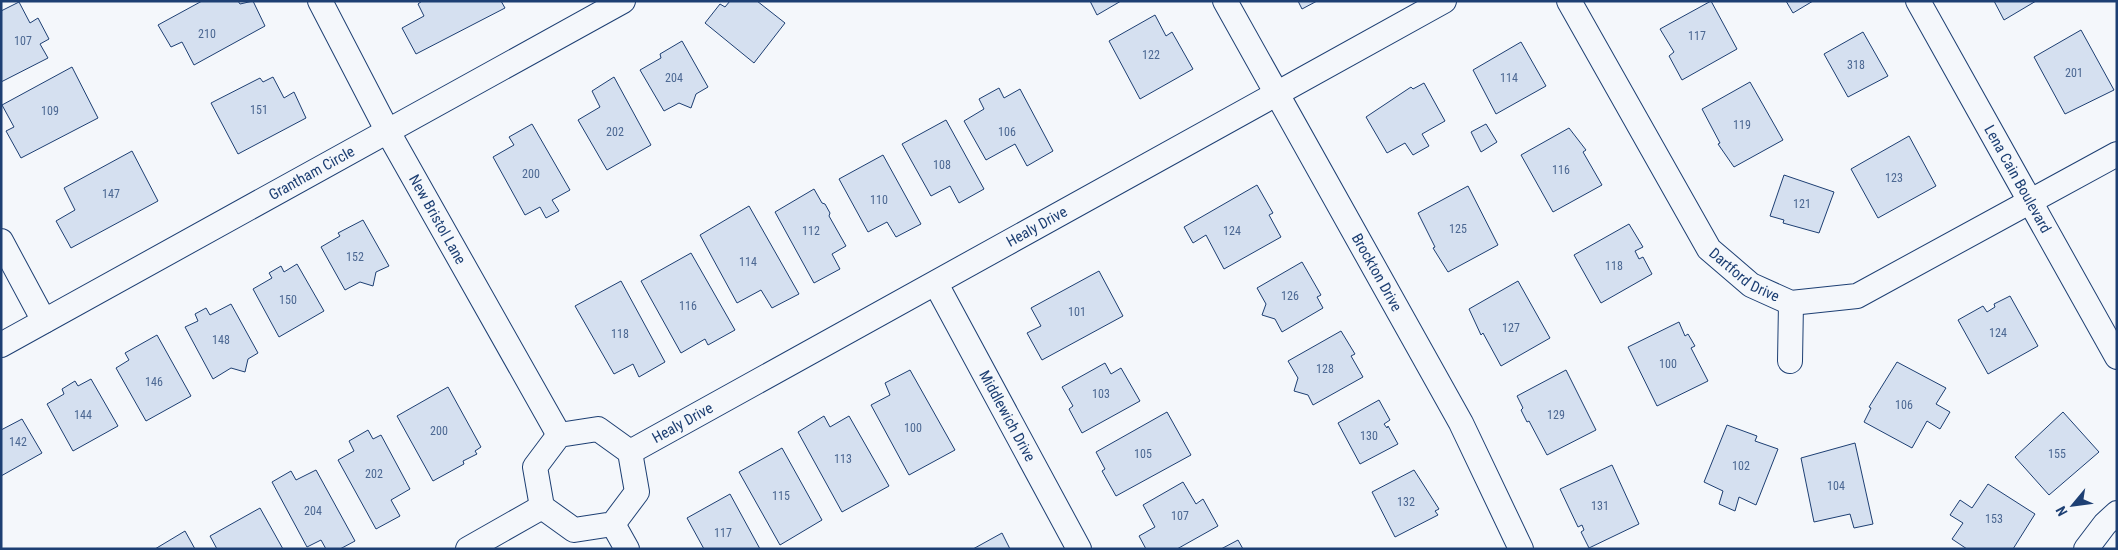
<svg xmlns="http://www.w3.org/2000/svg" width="2118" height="550" font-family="'Roboto Condensed',sans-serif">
	<rect width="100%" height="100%" fill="#f4f7fb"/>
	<g fill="#d5e0f0" stroke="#1d3f73">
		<path d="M202,1H238L240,4L253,1L265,26L194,65L182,42L171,47L158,25Z"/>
		<path d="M422,1H501L505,8L416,54L402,28L424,16L418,4Z"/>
		<path d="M730,1H757L785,23L754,63L705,23L720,4L725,7Z"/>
		<path d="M1090,1H1121L1097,15Z"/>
		<path d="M1298,1H1317L1302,9Z"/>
		<path d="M1711,1L1737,49L1682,80L1669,56L1674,52L1660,29Z"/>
		<path d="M1786,1H1813L1793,13Z"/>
		<path d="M1994,1H2036L2004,20Z"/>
		<path d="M19,2L30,23L38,18L49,39L40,44L48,58L1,82V11Z"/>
		<path d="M1155,15L1166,36L1172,32L1193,69L1140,99L1109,41Z"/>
		<path d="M2081,30L2114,90L2065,114L2034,57Z"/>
		<path d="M1863,32L1888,76L1848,97L1824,54Z"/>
		<path d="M682,41L708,87L696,94L691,108L679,103L664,111L640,70L661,58L660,54Z"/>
		<path d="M1521,42L1546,86L1496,114L1473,70Z"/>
		<path d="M72,67L98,118L21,158L6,131L14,127L2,105Z"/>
		<path d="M273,77L284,98L294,92L306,118L238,154L211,103L260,78L263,82Z"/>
		<path d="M614,77L651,145L607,170L578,120L600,107L592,91Z"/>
		<path d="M1750,82L1783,140L1734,167L1718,144L1720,143L1702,109Z"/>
		<path d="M1424,83L1445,121L1422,134L1429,146L1413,155L1405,143L1387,153L1366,117L1411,87L1413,89Z"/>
		<path d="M999,88L1004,98L1020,89L1053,151L1027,166L1015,144L986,160L964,121L984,109L979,99Z"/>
		<path d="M946,120L984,189L959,203L950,186L931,196L902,144Z"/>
		<path d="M532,124L570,190L552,200L559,211L546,218L540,207L525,215L493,157L514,145L509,137Z"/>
		<path d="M1486,124L1497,142L1481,152L1471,132Z"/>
		<path d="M1569,128L1586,150L1583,152L1602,185L1553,212L1521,155Z"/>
		<path d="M1909,136L1936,186L1878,218L1851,169Z"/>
		<path d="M132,151L158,201L71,248L56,221L75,210L64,188Z"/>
		<path d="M883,155L921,224L896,237L887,222L868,232L839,179Z"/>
		<path d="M1784,175L1834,192L1819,233L1783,223L1784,220L1770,216Z"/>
		<path d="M1257,185L1273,213L1269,215L1281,237L1224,269L1206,235L1193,243L1184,227Z"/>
		<path d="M1468,186L1498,245L1448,272L1433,248L1435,247L1418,213Z"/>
		<path d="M814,189L822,203L825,204L830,213L829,216L846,246L832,254L840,269L814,283L775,212Z"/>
		<path d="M749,206L799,294L772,308L761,290L737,303L700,235Z"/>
		<path d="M363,220L389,266L376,272L373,286L360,282L345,290L321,247L340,236L338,233Z"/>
		<path d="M1629,224L1643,247L1635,251L1639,259L1643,257L1652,274L1601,303L1574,255Z"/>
		<path d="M691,253L735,330L708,345L705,339L681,353L641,281Z"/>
		<path d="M1302,262L1321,295L1317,297L1323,308L1282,332L1275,319L1262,315L1266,304L1257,288Z"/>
		<path d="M297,264L324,311L279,337L253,289L272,278L269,273L281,266L284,272Z"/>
		<path d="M1099,271L1123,316L1042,360L1027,333L1041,326L1031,308Z"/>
		<path d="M621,281L665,362L639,377L633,364L614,374L575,306Z"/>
		<path d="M1518,281L1550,338L1501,366L1483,333L1481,335L1469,309Z"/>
		<path d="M2010,296L2038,346L1988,374L1958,320L1983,306L1987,312L1995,307L1994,304Z"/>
		<path d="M231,304L258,353L248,359L245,372L231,368L213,379L185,327L198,321L195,314L206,308L210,315Z"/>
		<path d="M1679,322L1685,336L1688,334L1695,346L1691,348L1708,381L1657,406L1628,347Z"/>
		<path d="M1341,331L1355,354L1351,356L1363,377L1313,405L1308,395L1294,391L1298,378L1288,361Z"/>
		<path d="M157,335L191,396L146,421L116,368L129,360L125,353Z"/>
		<path d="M1897,362L1946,388L1936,404L1950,412L1940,429L1927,421L1912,448L1864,422L1871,408L1869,407Z"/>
		<path d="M1105,363L1111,374L1121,368L1140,401L1082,433L1069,409L1073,406L1062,387Z"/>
		<path d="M910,370L955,450L909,475L871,405L890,395L885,383Z"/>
		<path d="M1566,370L1596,430L1547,455L1529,421L1527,422L1521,410L1523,408L1517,396Z"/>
		<path d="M91,379L118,426L73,451L47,404L64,394L62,389L75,381L78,386Z"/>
		<path d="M448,387L481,447L475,451L477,454L463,461L464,464L433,481L397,416Z"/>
		<path d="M1379,400L1390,420L1384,424L1387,428L1388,426L1398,444L1360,464L1338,423Z"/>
		<path d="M1167,412L1191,455L1116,496L1102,471L1105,469L1096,452Z"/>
		<path d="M2063,412L2099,452L2049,495L2015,457Z"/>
		<path d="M824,416L830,427L849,416L889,486L842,512L798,432Z"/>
		<path d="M22,419L42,453L1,476V430Z"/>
		<path d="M1727,425L1757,436L1755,441L1778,449L1756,505L1739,497L1735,511L1719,504L1723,491L1704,482Z"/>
		<path d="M368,430L373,439L381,435L410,489L391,500L400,516L376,529L338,460L354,451L349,441Z"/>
		<path d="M1855,443L1873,524L1854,528L1850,514L1814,522L1801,458Z"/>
		<path d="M782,448L822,520L780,545L739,472Z"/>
		<path d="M1612,465L1639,524L1589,548L1581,532L1584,530L1582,525L1578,527L1560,489Z"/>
		<path d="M316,470L355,541L340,549H326L321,540L307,547L272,482L291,471L296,480Z"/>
		<path d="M1414,470L1439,509L1435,511L1438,515L1395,537L1372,492Z"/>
		<path d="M1183,482L1196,504L1203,499L1218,526L1177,549H1146L1139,536L1155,527L1143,505Z"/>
		<path d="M1988,484L2035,514L2013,549H1967L1952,539L1963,523L1950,515L1960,500L1972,508Z"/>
		<path d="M730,494L760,549H704L687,518Z"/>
		<path d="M260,508L283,549H217L210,536Z"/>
		<path d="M185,531L195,549H155Z"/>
		<path d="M1002,533L1010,549H973Z"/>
		<path d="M1238,540L1243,549H1221Z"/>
	</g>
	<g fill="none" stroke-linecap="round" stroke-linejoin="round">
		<g stroke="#1d3f73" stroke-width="26">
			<g id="minor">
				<path id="s1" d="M320,1L388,132L559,435"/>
				<path id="s2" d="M1225,1L1461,423L1521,549"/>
				<path id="s3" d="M1569,1L1709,249L1751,285L1791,303L1857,296L2117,154"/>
				<path id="s4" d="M1918,1L2117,357"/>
				<path d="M1,241L44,321"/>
				<path id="s5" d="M936,284L1079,549"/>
				<path id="s6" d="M1,345L623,1"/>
				<path d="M1790,361L1791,303"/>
				<path d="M598,429L630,452L637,492L613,524L574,530L542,507L535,467L559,435Z"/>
				<path id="s7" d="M630,452L1444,1"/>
				<path d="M613,524L627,549"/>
				<path d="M468,549L542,507"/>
				<path d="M2086,549L2105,524L2117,513"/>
			</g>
		</g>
		<use href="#minor" stroke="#f4f7fb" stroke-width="24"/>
	</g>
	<g text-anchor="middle" stroke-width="4" stroke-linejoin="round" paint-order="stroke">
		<g font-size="12" fill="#4b6792">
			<text x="207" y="38">210</text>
			<text x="1697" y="40">117</text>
			<text x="23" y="45">107</text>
			<text x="1151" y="59">122</text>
			<text x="1856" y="69">318</text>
			<text x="2074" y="77">201</text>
			<text x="674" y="82">204</text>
			<text x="1509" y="82">114</text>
			<text x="259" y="114">151</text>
			<text x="50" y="115">109</text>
			<text x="1742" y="129">119</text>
			<text x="615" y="136">202</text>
			<text x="1007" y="136">106</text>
			<text x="942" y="169">108</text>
			<text x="1561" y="174">116</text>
			<text x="531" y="178">200</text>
			<text x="1894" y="182">123</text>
			<text x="111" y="198">147</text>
			<text x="879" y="204">110</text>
			<text x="1802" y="208">121</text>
			<text x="1458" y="233">125</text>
			<text x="811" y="235">112</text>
			<text x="1232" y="235">124</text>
			<text x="355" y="261">152</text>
			<text x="748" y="266">114</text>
			<text x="1614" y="270">118</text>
			<text x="1290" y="300">126</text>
			<text x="288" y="304">150</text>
			<text x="688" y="310">116</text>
			<text x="1077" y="316">101</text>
			<text x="1511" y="332">127</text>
			<text x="1998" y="337">124</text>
			<text x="620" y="338">118</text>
			<text x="221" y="344">148</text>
			<text x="1668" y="368">100</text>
			<text x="1325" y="373">128</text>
			<text x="154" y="386">146</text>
			<text x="1101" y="398">103</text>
			<text x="1904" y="409">106</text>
			<text x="83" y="419">144</text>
			<text x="1556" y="419">129</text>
			<text x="913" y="432">100</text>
			<text x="439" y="435">200</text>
			<text x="1369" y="440">130</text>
			<text x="18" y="446">142</text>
			<text x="1143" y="458">105</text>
			<text x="2057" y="458">155</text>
			<text x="843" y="463">113</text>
			<text x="1741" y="470">102</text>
			<text x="374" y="478">202</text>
			<text x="1836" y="490">104</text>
			<text x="781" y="500">115</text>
			<text x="1406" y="506">132</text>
			<text x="1600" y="510">131</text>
			<text x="313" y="515">204</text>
			<text x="1180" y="520">107</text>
			<text x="1994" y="523">153</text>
			<text x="723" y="537">117</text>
		</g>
		<g font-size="15" fill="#1d3f73" stroke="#f4f7fb">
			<text dy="5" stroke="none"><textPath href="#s6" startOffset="355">Grantham Circle</textPath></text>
			<text dy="5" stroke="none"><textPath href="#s4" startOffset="204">Lena Cain Boulevard</textPath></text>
			<text dy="5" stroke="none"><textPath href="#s1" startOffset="248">New Bristol Lane</textPath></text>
			<text dy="5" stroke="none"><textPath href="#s7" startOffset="465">Healy Drive</textPath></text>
			<text dy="5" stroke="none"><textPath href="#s3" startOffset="329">Dartford Drive</textPath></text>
			<text dy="5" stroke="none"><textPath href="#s2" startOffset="311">Brockton Drive</textPath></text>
			<text dy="5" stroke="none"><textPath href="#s5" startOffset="150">Middlewich Drive</textPath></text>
			<text dy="5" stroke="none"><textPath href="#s7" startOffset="60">Healy Drive</textPath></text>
		</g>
	</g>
	<rect width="2118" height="550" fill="none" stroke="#1d3f73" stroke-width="5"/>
	<g transform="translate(2073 505) rotate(241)" stroke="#f4f7fb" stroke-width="4" paint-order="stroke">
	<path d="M0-4L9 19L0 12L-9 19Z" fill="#1d3f73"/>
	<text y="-8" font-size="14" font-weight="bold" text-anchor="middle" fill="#1d3f73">N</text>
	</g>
</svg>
